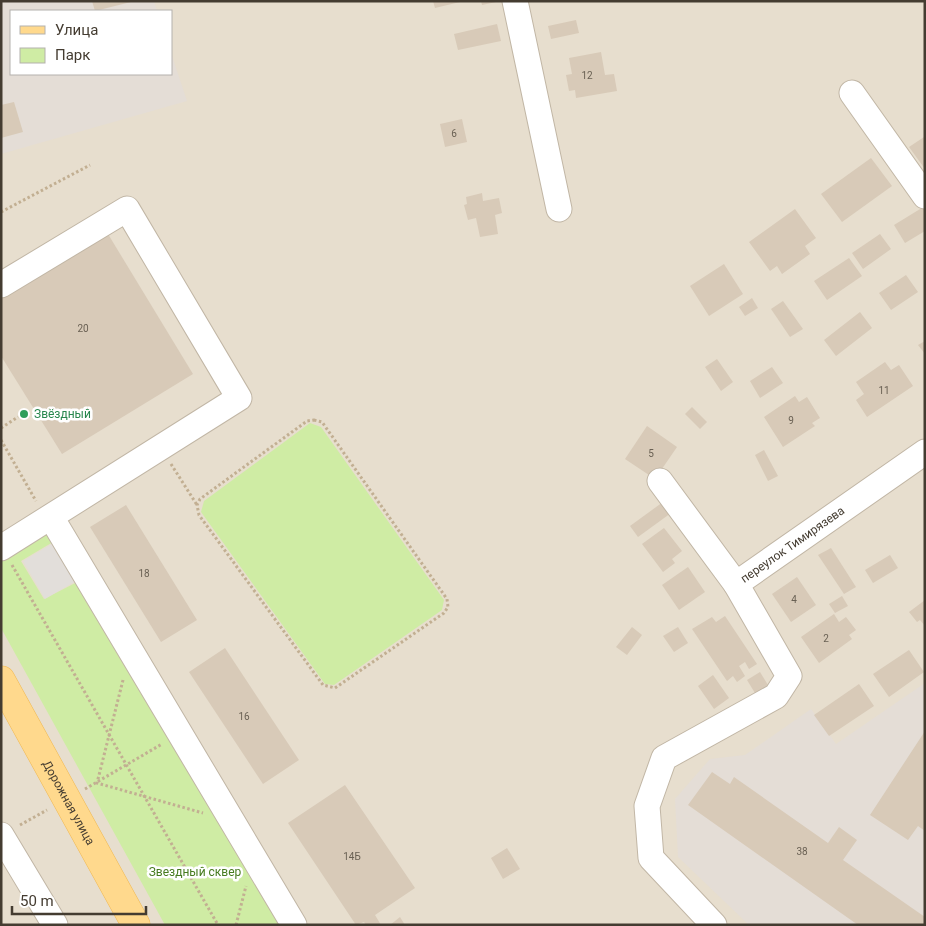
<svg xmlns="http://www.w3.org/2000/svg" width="926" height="926" font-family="Roboto,sans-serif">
	<rect width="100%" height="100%" fill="#f3ece0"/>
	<path fill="#e7dece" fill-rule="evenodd" d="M1,1H925V925H1ZM11,11H171V74H11Z"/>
	<g fill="#e4ddd6">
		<path d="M1,1H154L157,11H11V74H171V53L187,101L1,154Z"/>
		<path d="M925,683V925H749L678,857L675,799L710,759L745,755L811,709L836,744Z"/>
	</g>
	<g fill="#cfeca4">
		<path d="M310,423L321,427L444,600L442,610L334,685L325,684L201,512L204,501Z"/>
		<path d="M48,532L53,542L21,561L44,599L83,579L285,925H165L1,628V561Z"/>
	</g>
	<path fill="#e2deda" d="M57,541L81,578L45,599L23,561Z"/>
	<g fill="#d8cab8">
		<path d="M92,1H131V2L95,11Z"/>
		<path d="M433,1H460V2L435,8Z"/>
		<path d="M481,1H496V2L482,5Z"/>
		<path d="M576,20L579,33L551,39L548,26Z"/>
		<path d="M497,24L501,41L458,50L454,34Z"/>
		<path d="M601,52L605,75L614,74L617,91L576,98L575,90L569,91L566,75L572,74L569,58Z"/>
		<path d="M14,102L23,132L1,138V105Z"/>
		<path d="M462,119L467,142L445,147L440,124Z"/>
		<path d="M924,137L925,139V169L909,147Z"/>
		<path d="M871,158L892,186L842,222L821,194Z"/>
		<path d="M482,193L483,201L499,198L502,213L495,215L498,234L480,237L476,218L468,220L464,205L467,204L466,197Z"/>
		<path d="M925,206V231L905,243L894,225Z"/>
		<path d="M795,209L816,238L805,246L810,254L782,274L777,266L770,271L749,242Z"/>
		<path d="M108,234L193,374L62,454L1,356V299Z"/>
		<path d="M880,234L891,249L863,269L852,253Z"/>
		<path d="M849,258L862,276L827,300L814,281Z"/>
		<path d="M724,264L743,294L709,316L690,286Z"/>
		<path d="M906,275L918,292L891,310L879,293Z"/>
		<path d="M752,298L758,308L745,316L739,307Z"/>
		<path d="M783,301L803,329L790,337L771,309Z"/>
		<path d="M860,312L872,328L836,356L824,340Z"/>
		<path d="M925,341V354L918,345Z"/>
		<path d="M717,359L733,382L721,391L705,367Z"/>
		<path d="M885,362L891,370L899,365L913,386L867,417L856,400L864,394L856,382Z"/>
		<path d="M772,367L783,383L760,398L750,381Z"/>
		<path d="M795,396L799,402L807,397L820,418L812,423L815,426L783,447L764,417Z"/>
		<path d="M692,407L707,422L700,429L685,414Z"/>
		<path d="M647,426L677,447L655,479L625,459Z"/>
		<path d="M764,450L778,476L768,481L755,455Z"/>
		<path d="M663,502L671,513L638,537L630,526Z"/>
		<path d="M126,505L197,620L161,642L90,527Z"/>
		<path d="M664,528L682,551L672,559L675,563L663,572L642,544Z"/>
		<path d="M831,548L856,587L844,594L818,555Z"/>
		<path d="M890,555L898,568L873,583L865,570Z"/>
		<path d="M688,567L705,592L679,610L662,585Z"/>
		<path d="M797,577L816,605L791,622L772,594Z"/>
		<path d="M842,596L848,606L835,613L829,604Z"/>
		<path d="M925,600V626L920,620L917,622L909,612Z"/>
		<path d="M834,614L839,622L846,617L856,630L849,635L852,639L819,663L801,637Z"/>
		<path d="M725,616L757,664L749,669L745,662L739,666L745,676L737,682L733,676L727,681L692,629L712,617L716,622Z"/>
		<path d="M632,627L642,635L627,655L616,647Z"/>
		<path d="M678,627L688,643L674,652L663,636Z"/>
		<path d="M225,648L299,760L263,784L189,672Z"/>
		<path d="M909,650L924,672L889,697L873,674Z"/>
		<path d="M760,672L771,690L758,698L747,680Z"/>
		<path d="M713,675L729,698L714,709L698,686Z"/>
		<path d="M859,684L874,706L829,736L814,715Z"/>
		<path d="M925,731V831L918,826L908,840L870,815Z"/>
		<path d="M712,772L730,784L734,777L828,843L839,827L857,840L843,860L925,917V925H858L688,805Z"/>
		<path d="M345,785L415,888L375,915L381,925H366L364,922L356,925L288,823Z"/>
		<path d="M507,848L520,869L503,879L491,858Z"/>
		<path d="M400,917L405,925H390Z"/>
	</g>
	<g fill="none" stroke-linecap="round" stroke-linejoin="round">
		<g stroke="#c1b6a5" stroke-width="27">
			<g id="minor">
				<path d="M515,1L559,209"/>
				<path d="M852,93L925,196"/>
				<path d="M1,285L127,209L239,398L1,548"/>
				<path d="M660,481L736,584"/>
				<path d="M51,517L294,925"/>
				<path d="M1,835L55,925"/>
				<path id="s1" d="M714,925L651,858L647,806L664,758L776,696L789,676L736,584L925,452"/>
			</g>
		</g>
		<g stroke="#f0b851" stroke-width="29">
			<g id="major">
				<path id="s2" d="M1,680L136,925"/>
			</g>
		</g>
		<g stroke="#c2af92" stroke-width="3" stroke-dasharray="2.5 2.5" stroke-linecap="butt">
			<path d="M1,212L90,165"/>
			<path d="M314,420L322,422L447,599L448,607L444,613L335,688L323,685L199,515L197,505L200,499L307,421Z"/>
			<path d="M1,428L18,417"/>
			<path d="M1,440L36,501"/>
			<path d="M171,464L197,505"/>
			<path d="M12,565L218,925"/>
			<path d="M123,680L97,783L203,813"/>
			<path d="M85,789L162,744"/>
			<path d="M20,825L47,810"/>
			<path d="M236,925L246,886"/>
		</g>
		<use href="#minor" stroke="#fff" stroke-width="25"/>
		<use href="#major" stroke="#ffd98d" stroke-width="28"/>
	</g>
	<circle fill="#2e9e5b" stroke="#fff" stroke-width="2" cx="24" cy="414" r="5"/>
	<g text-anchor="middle" stroke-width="5" stroke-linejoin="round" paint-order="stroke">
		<g font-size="10" fill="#696053">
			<text x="587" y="79">12</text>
			<text x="454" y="137">6</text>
			<text x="83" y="332">20</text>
			<text x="884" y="394">11</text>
			<text x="791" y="424">9</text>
			<text x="651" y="457">5</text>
			<text x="144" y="577">18</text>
			<text x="794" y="603">4</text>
			<text x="826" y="642">2</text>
			<text x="244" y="720">16</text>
			<text x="802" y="855">38</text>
			<text x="352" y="860">14Б</text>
		</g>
		<g font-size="12" fill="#27864d" stroke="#fff" text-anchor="start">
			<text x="34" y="418">Звёздный</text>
		</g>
		<g font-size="12" fill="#443c31" stroke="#fff">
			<text dy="4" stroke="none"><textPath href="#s1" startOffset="522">переулок Тимирязева</textPath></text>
			<text dy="4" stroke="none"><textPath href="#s2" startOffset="140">Дорожная улица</textPath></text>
		</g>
		<g font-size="12" fill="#467b1f" stroke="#fff">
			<text x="195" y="876">Звездный сквер</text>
		</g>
	</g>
	<rect width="926" height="926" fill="none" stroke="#443c31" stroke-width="5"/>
	<rect x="10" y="10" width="162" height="65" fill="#ffffff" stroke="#b4b1ad"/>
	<rect x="20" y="26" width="25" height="8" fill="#ffd98d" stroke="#b4b1ad"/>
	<text x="55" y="35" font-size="15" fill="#443c31">Улица</text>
	<rect x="20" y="48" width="25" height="15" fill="#cfeca4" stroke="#b4b1ad"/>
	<text x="55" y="60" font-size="15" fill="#443c31">Парк</text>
	<path d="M12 906v8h134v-8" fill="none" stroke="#443c31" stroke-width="2.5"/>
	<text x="20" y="906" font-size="15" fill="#443c31" stroke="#ffffff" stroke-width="4" paint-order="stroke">50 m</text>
</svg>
